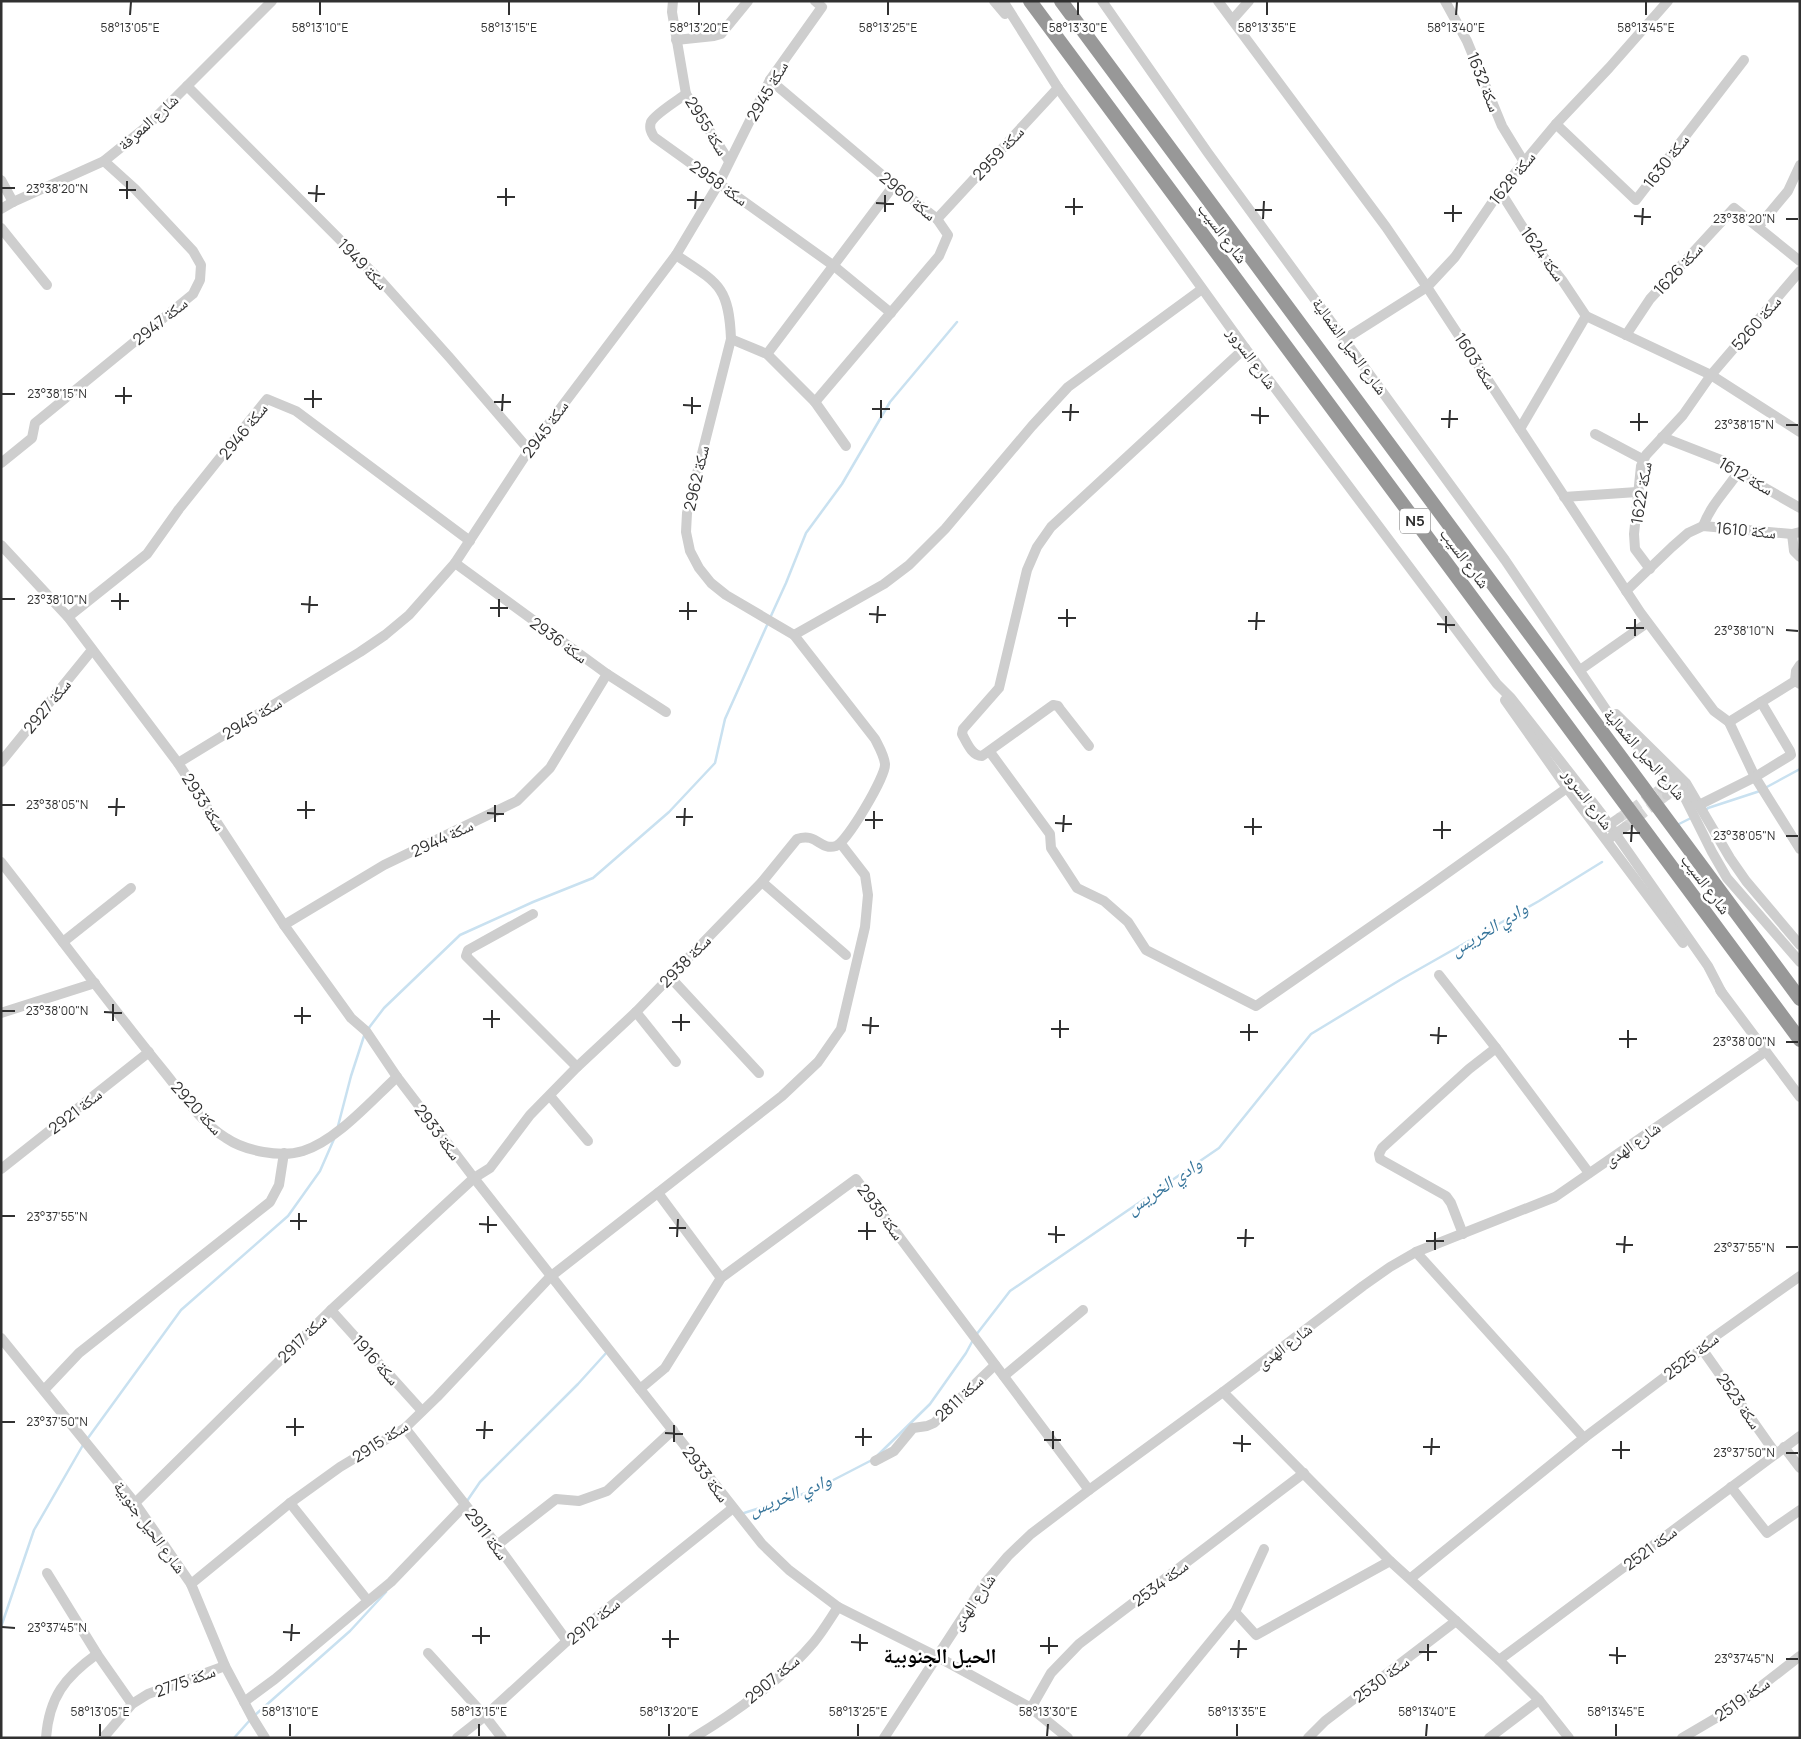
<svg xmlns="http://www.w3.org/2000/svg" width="1801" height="1739" font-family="Manrope,'Noto Naskh Arabic',sans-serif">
	<rect width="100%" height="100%" fill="#fff"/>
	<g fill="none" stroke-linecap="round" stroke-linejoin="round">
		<g stroke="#c9e1f0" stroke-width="2.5">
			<path d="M770,618L786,583L806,533L842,484L890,402L957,322"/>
			<path d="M1765,788L1800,769"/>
			<path d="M1705,811L1708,808L1760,791"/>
			<path d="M1679,824L1691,818"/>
			<path d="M368,1029L384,1008L460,935L533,902L593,878L669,812L715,763L725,719L768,623"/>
			<path d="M338,1126L351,1076L364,1036"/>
			<path d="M976,1335L1010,1291L1219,1148L1311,1034L1400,980L1539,901L1602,862"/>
			<path d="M88,1438L181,1310L288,1216L320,1171L334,1139"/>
			<path d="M878,1455L930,1404L966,1353L973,1340"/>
			<path d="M467,1501L480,1482L578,1384L607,1352"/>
			<path d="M741,1514L812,1491L872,1460"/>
			<path d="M1,1627L34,1530L83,1445"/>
			<path d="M255,1715L350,1631L386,1592"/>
			<path d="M234,1738L250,1720"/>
		</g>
		<g stroke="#d6d6d6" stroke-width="10" stroke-dasharray="10 5" stroke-linecap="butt">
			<path d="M1619,818L1662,788"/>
			<path d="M1625,827L1667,795"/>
		</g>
		<g stroke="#cecece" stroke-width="10">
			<path d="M673,1L672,12L686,94L729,161"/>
			<path d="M994,1L1005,14"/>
			<path d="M1003,1L1058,88L1245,348L1497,684L1511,698L1601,813L1708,966L1722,993"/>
			<path d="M1102,1L1208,153L1505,560L1609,714L1629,738L1664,773L1684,796L1712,852L1727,878L1800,962"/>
			<path d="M1218,1L1386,227L1427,287L1640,612L1714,711L1729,722L1755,777L1800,849"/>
			<path d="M1445,1L1467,41L1502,126L1524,162"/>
			<path d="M1233,19L1249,1"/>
			<path d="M676,40L714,36L721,34L748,1"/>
			<path d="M770,80L894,185L937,219L948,235L939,256L815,402"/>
			<path d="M187,86L382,282L450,358L529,450"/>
			<path d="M686,94C678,100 655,114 651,122C649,128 651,132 654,137L834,266L891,313"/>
			<path d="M1556,124L1636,200L1744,60"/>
			<path d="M1,180L13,202"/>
			<path d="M1500,191L1534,245L1562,280L1586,316L1711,375L1800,432"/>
			<path d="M1,209L13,202L104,161L145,128L272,1"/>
			<path d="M937,219L1058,88"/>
			<path d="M1758,227L1788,191L1800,165"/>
			<path d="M1,228L47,285"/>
			<path d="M1626,335L1650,299L1734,208L1800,261"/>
			<path d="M731,339L767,354L815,402L846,446"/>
			<path d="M1345,339L1427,287L1455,257L1500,191L1556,124L1609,68L1668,1"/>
			<path d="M767,354L894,185"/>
			<path d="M1520,429L1586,316"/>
			<path d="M1595,434L1644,460"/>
			<path d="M1662,437L1726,462L1751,480L1800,508"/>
			<path d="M1,463L32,438L35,423L193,294L200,280L201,265L193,251L135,189L104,161"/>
			<path d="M1564,497L1637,492"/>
			<path d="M1703,526C1712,503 1726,491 1739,471"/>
			<path d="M1792,534L1794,551L1800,557"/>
			<path d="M1,545L68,617L178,763L284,925L351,1018L366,1031L397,1077L474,1178L762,1544L789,1570L838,1607L936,1656L1031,1708L1068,1738"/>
			<path d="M455,563L607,674L666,712"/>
			<path d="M1650,569L1635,549L1634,534L1641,466L1646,455L1683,415L1711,375L1800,271"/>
			<path d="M1626,591L1672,547L1688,533L1703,526L1792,534L1800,532"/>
			<path d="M68,617L147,554L179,509L267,399L296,411L470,541"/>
			<path d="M794,635L884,584L909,565L945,529L1032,426L1068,387L1202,289"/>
			<path d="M1800,665L1796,671L1795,681L1800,684"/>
			<path d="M1580,670L1647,623"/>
			<path d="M1505,700L1567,788L1683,943"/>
			<path d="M1616,714L1686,783L1730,858L1746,881L1800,945"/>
			<path d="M1729,722L1795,681"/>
			<path d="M1089,746L1060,709L1058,706L1053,705L982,756C972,756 967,743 962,734L963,729L999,688L1027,570L1037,547L1051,527L1245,348"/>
			<path d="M990,752L1050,834L1051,848L1077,888L1104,901L1128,922L1146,950L1256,1006L1425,889L1567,788"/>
			<path d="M1,762L92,650"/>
			<path d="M178,763L360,652L385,635L409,615L455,563L529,450L676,255L719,183L770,80L822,7L815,1"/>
			<path d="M1662,788L1677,778"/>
			<path d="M1667,795L1683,785"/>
			<path d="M1699,805L1755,777L1791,755L1790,751L1761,702"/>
			<path d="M1603,829L1619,818"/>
			<path d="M1610,838L1625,827"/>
			<path d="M1,862C55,931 107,1001 162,1069C181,1092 200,1122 226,1138C245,1151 281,1158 303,1151C336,1141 371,1101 397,1077"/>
			<path d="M762,882L846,955"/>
			<path d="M533,914L468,950L466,956L577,1067"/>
			<path d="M284,925L384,865L517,801L550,768L607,674"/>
			<path d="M63,942L131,888"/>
			<path d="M1439,975L1496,1048L1589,1173"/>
			<path d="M669,976L759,1073"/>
			<path d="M1720,990L1800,1097"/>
			<path d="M636,1012L676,1062"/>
			<path d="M1,1013L95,983"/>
			<path d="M550,1096L588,1141"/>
			<path d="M1,1169L149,1052"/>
			<path d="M658,1193L721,1278"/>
			<path d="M1463,1234L1451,1203L1446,1196L1380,1159L1379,1154L1382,1148L1469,1069L1496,1048"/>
			<path d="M1416,1252L1584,1438"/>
			<path d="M331,1310L422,1411"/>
			<path d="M1,1338L135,1503L191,1584L225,1666L252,1717L265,1738"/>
			<path d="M1702,1349L1776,1454"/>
			<path d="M1004,1376L1083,1310"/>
			<path d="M640,1389L665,1368L721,1278L856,1179L1089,1490"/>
			<path d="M44,1390L79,1353L270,1202L279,1185L284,1153"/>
			<path d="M1223,1392L1390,1561L1499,1660L1539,1700L1569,1738"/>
			<path d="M405,1428L497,1545L567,1641"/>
			<path d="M1784,1447L1800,1468"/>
			<path d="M875,1461L894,1451L913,1428L927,1426L934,1423L995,1365"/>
			<path d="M1731,1487L1767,1533L1800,1510"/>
			<path d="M135,1503L331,1310L474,1178L490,1168L530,1115L577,1067L636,1012L762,882L797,839C817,832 820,851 836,846C847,842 886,776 885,764C884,755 879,747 875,739L794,635L726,595L711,583L699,568L690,551L686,532L687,513L731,339C729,286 718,283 676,255"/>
			<path d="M497,1545L556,1499L579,1501L607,1491L673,1430"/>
			<path d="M47,1573L97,1654L132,1704"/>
			<path d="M1411,1578L1584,1438L1702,1349L1710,1340L1800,1276"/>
			<path d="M191,1584L290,1503L340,1467L405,1428L437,1397L550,1277L782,1096L818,1062L841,1029L865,927L868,895L865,875L841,844"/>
			<path d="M368,1601L391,1582L465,1505"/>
			<path d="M1235,1612L1256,1635L1390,1561"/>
			<path d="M428,1653L485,1716L502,1738"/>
			<path d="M1499,1660L1800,1436"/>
			<path d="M244,1702L275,1679L368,1601L290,1503"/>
			<path d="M1031,1708L1051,1673L1079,1644L1304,1473"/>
			<path d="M46,1738C49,1697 65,1677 97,1654"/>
			<path d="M103,1738L132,1704L148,1694L225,1666"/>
			<path d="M457,1738L485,1716L567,1641L733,1508"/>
			<path d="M693,1738C733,1714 784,1678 814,1642C823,1631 830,1619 838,1607"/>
			<path d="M884,1738L985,1583L1008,1556L1031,1534L1089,1490L1223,1392L1363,1286L1390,1267L1416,1252L1555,1197L1765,1052"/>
			<path d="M1132,1738L1235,1612L1264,1549"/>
			<path d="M1308,1738L1325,1721L1456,1621"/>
			<path d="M1489,1738L1539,1700"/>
			<path d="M1682,1738L1733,1708L1800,1656"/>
		</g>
		<g stroke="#989898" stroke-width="14">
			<path d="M1030,1L1800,1040"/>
			<path d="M1061,1L1800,999"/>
		</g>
	</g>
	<path fill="none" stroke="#313131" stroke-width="2" d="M130,15L131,2M320,15V2M509,15V2M699,15V2M888,15V2M1078,15V2M1267,15V2M1456,15L1457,2M1646,15V2M2,188H15M119,190H136M308,193L325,194M497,197H515M127,199V181M687,200H704M316,202L317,185M876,203L894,204M506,206V188M1065,207H1083M695,209L696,191M1255,210H1272M885,212V195M1444,213H1462M1074,215V198M1634,216L1651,217M1263,219L1264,201M1786,219H1798M1453,222V205M1642,225L1643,208M2,394H15M115,396H132M304,399H322M494,402H511M124,404V387M683,405L701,406M313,408V390M872,409H890M502,411L503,394M1062,412H1079M692,414V397M1251,415L1269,416M881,418V400M1441,419H1458M1070,421L1071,404M1630,422H1648M1260,424V407M1786,425H1798M1449,428L1450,410M1639,431V413M2,599H15M111,601H129M301,604L318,605M490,608H508M120,610V593M679,611H697M309,613L310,596M869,614L886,615M499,617V599M1058,618H1076M688,620V602M1248,621H1265M877,623L878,606M1437,624L1455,625M1067,627V609M1626,628H1644M1256,630L1257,612M1786,630L1798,631M1446,633V616M1635,636V619M2,805H15M108,807H125M297,810H315M487,813L504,814M116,816L117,798M676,817H693M306,819V801M865,820H883M495,822V805M1055,823L1072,824M684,826L685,808M1244,827H1262M874,829V811M1433,830H1451M1063,832L1064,815M1623,833H1640M1253,835V818M1786,836H1798M1442,839V821M1631,842L1632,825M2,1011H15M104,1012L122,1013M294,1016H311M483,1019H500M113,1021V1004M672,1022H690M302,1024V1007M862,1025L879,1026M492,1028V1010M1051,1029H1069M681,1031V1014M1240,1032H1258M870,1034L871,1017M1430,1035L1447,1036M1060,1038V1020M1619,1039H1637M1249,1041V1024M1786,1042H1798M1438,1044L1439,1027M1628,1048V1030M2,1216H15M290,1221H307M479,1224L497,1225M669,1228H686M299,1230V1213M858,1231H876M488,1233V1216M1048,1234L1065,1235M677,1237L678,1219M1237,1238H1254M867,1240V1222M1426,1241H1444M1056,1243V1226M1616,1244L1633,1245M1245,1247L1246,1229M1786,1247H1798M1435,1250V1232M1624,1253L1625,1236M2,1422H15M286,1427H304M476,1430H493M665,1433L683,1434M295,1436V1418M855,1437H872M484,1439L485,1421M1044,1440H1061M674,1442V1425M1233,1443L1251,1444M863,1446V1428M1423,1447H1440M1053,1449V1431M1612,1450H1630M1242,1452V1435M1786,1453H1798M1431,1455L1432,1438M1621,1459V1441M2,1627L15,1628M283,1632L300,1633M472,1636H490M662,1639H679M291,1641L292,1624M851,1642L868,1643M481,1644V1627M1040,1646H1058M670,1648V1630M1230,1649H1247M860,1651V1634M1419,1652H1437M1049,1654V1637M1609,1655L1626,1656M1238,1658L1239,1640M1786,1659H1798M1428,1661V1644M1617,1664V1647M100,1736V1724M290,1736V1724M479,1736V1724M669,1736V1724M858,1736V1724M1047,1736L1048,1724M1237,1736V1724M1426,1736L1427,1724M1616,1736V1724"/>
	<g text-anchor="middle" stroke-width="5" stroke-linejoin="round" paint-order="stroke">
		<rect fill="#fff" stroke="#6f6f6f" stroke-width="1" x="1400" y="508.5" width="30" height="25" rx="4"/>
		<g font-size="15" font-weight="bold" fill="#313131">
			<text x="1415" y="526">N5</text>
		</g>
		<g font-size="16" fill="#313131" stroke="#fff">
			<text transform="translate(1484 82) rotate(68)" y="6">سكة 1632</text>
			<text transform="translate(767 91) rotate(-60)" y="6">سكة 2945</text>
			<text transform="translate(148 122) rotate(-42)" y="6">شارع المعرفة</text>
			<text transform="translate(707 126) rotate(58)" y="6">سكة 2955</text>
			<text transform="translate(998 153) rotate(-47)" y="6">سكة 2959</text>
			<text transform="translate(1666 161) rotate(-52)" y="6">سكة 1630</text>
			<text transform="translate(1512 178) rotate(-51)" y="6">سكة 1628</text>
			<text transform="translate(719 183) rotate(35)" y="6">سكة 2958</text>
			<text transform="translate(908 196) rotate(39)" y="6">سكة 2960</text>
			<text transform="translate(1223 233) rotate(53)" y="6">شارع السيب</text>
			<text transform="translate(1543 254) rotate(54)" y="6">سكة 1624</text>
			<text transform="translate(363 264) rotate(46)" y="6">سكة 1949</text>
			<text transform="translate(1678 269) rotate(-47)" y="6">سكة 1626</text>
			<text transform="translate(160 321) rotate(-39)" y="6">سكة 2947</text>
			<text transform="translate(1756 323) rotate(-49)" y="6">سكة 5260</text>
			<text transform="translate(1350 346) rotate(54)" y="6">شارع الحيل الشمالية</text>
			<text transform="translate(1252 358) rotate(54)" y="6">شارع السرور</text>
			<text transform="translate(1476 361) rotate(57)" y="6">سكة 1603</text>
			<text transform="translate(545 429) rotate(-54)" y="6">سكة 2945</text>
			<text transform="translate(243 431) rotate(-51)" y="6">سكة 2946</text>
			<text transform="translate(1746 476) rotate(30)" y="6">سكة 1612</text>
			<text transform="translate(696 478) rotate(-77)" y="6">سكة 2962</text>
			<text transform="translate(1641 493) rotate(-81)" y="6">سكة 1622</text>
			<text transform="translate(1746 530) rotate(5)" y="6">سكة 1610</text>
			<text transform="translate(1465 558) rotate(53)" y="6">شارع السيب</text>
			<text transform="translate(559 640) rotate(36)" y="6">سكة 2936</text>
			<text transform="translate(47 706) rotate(-51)" y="6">سكة 2927</text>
			<text transform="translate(252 718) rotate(-31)" y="6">سكة 2945</text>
			<text transform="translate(1645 754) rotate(49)" y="6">شارع الحيل الشمالية</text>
			<text transform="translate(1588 799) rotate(53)" y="6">شارع السرور</text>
			<text transform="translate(204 802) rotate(57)" y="6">سكة 2933</text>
			<text transform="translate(442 838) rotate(-25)" y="6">سكة 2944</text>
			<text transform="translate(1706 884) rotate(53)" y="6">شارع السيب</text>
			<text transform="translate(685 961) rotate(-46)" y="6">سكة 2938</text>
			<text transform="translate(197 1108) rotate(47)" y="6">سكة 2920</text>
			<text transform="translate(75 1111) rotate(-38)" y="6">سكة 2921</text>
			<text transform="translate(438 1132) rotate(53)" y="6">سكة 2933</text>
			<text transform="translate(1632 1144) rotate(-35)" y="6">شارع الهدى</text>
			<text transform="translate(881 1212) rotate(53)" y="6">سكة 2935</text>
			<text transform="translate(302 1338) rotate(-45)" y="6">سكة 2917</text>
			<text transform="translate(1284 1346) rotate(-37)" y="6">شارع الهدى</text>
			<text transform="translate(1691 1356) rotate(-38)" y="6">سكة 2525</text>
			<text transform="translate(376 1360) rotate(48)" y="6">سكة 1916</text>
			<text transform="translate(959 1398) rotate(-43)" y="6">سكة 2811</text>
			<text transform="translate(1739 1401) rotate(55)" y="6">سكة 2523</text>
			<text transform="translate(380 1441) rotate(-33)" y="6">سكة 2915</text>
			<text transform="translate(706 1474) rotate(53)" y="6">سكة 2933</text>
			<text transform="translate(150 1527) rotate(54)" y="6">شارع الحيل جنوبية</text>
			<text transform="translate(487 1534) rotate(53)" y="6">سكة 2911</text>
			<text transform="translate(1650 1548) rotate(-37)" y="6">سكة 2521</text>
			<text transform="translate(1160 1583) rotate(-37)" y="6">سكة 2534</text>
			<text transform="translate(973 1602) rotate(-55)" y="6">شارع الهدى</text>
			<text transform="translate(593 1621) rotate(-39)" y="6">سكة 2912</text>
			<text transform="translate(772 1679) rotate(-40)" y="6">سكة 2907</text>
			<text transform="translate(1381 1679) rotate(-37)" y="6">سكة 2530</text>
			<text transform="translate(185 1681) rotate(-20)" y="6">سكة 2775</text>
			<text transform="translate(1742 1699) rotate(-35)" y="6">سكة 2519</text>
		</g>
		<g font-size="18" font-style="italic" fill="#37759b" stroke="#fff">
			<text transform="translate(1489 929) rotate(-31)" y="6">وادي الخريس</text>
			<text transform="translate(1164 1186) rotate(-34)" y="6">وادي الخريس</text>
			<text transform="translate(790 1495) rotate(-21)" y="6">وادي الخريس</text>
		</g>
		<g font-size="21" font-weight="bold" fill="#000" stroke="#fff">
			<text x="940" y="1663">الحيل الجنوبية</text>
		</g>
	</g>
	<g font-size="12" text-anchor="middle" fill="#313131" stroke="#fff" stroke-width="5" stroke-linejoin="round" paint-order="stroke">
		<text x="130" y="32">58°13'05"E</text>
		<text x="320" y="32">58°13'10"E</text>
		<text x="509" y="32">58°13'15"E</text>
		<text x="699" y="32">58°13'20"E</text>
		<text x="888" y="32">58°13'25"E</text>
		<text x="1078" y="32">58°13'30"E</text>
		<text x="1267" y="32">58°13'35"E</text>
		<text x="1456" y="32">58°13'40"E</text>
		<text x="1646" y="32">58°13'45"E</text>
		<text x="57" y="193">23°38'20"N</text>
		<text x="1744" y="223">23°38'20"N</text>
		<text x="57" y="398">23°38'15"N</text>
		<text x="1744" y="429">23°38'15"N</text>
		<text x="57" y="604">23°38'10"N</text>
		<text x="1744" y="635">23°38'10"N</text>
		<text x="57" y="809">23°38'05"N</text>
		<text x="1744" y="840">23°38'05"N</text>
		<text x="57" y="1015">23°38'00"N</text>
		<text x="1744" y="1046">23°38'00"N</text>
		<text x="57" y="1221">23°37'55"N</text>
		<text x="1744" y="1252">23°37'55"N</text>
		<text x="57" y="1426">23°37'50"N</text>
		<text x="1744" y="1457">23°37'50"N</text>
		<text x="57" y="1632">23°37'45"N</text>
		<text x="1744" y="1663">23°37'45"N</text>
		<text x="100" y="1716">58°13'05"E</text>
		<text x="290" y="1716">58°13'10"E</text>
		<text x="479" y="1716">58°13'15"E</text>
		<text x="669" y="1716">58°13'20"E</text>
		<text x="858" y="1716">58°13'25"E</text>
		<text x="1048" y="1716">58°13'30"E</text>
		<text x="1237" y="1716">58°13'35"E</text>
		<text x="1427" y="1716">58°13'40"E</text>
		<text x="1616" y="1716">58°13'45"E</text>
	</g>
	<rect width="1801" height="1739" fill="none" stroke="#313131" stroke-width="5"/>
</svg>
